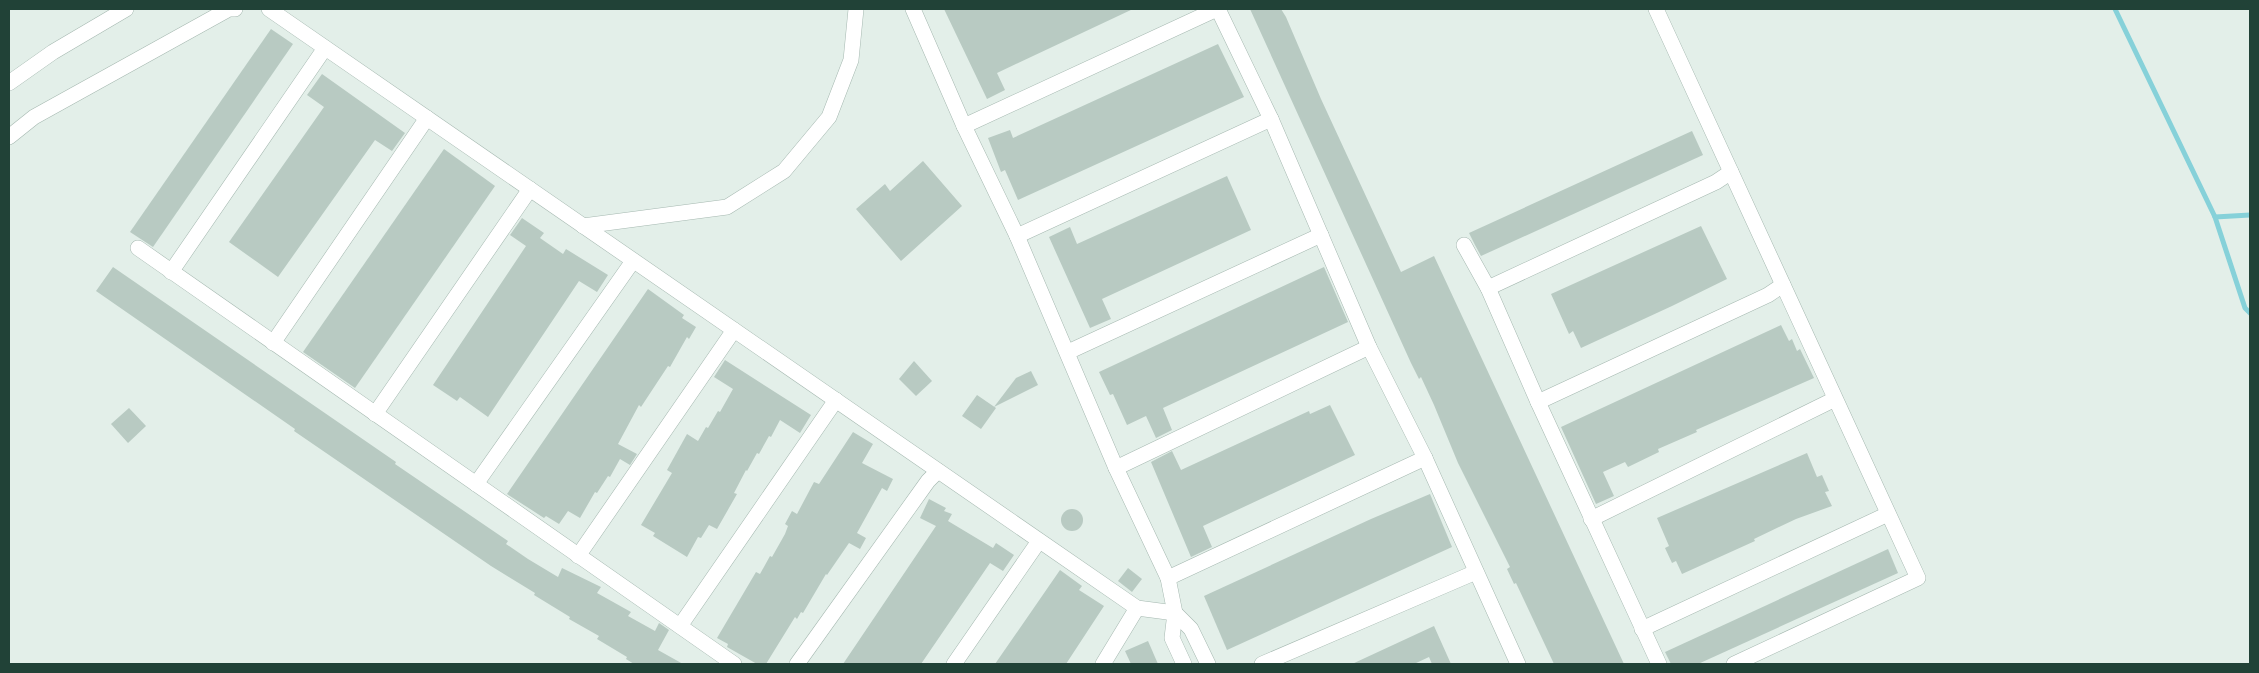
<svg xmlns="http://www.w3.org/2000/svg" width="2259" height="673" font-family="Helvetica,sans-serif">
	<rect width="100%" height="100%" fill="#e3efe9"/>
	<g fill="none" stroke-linecap="round" stroke-linejoin="round">
		<g stroke="#86d1d9" stroke-width="5">
			<path d="M2115,9L2215,217L2250,215"/>
			<path d="M2215,217L2245,308L2250,313"/>
		</g>
	</g>
	<g fill="#b8cac2">
		<path d="M944,9H1133L997,73L1005,90L987,99Z"/>
		<path d="M1250,9H1281L1286,17L1321,99L1401,272L1434,256L1624,664H1554L1516,583L1514,584L1507,569L1510,567L1458,463L1434,405L1421,377L1419,379L1411,363Z"/>
		<path d="M271,29L293,44L153,247L130,232Z"/>
		<path d="M1218,44L1244,97L1018,200L1005,170L1001,172L988,138L1010,130L1013,138Z"/>
		<path d="M322,74L405,133L392,151L375,140L278,277L229,242L324,107L307,95Z"/>
		<path d="M1692,131L1703,155L1481,256L1475,245L1469,233Z"/>
		<path d="M444,149L495,186L355,388L303,352Z"/>
		<path d="M923,161L962,206L901,261L856,209L885,184L890,191Z"/>
		<path d="M1227,176L1251,230L1102,299L1111,319L1090,328L1049,237L1070,227L1077,244Z"/>
		<path d="M522,218L544,233L540,238L563,254L566,249L608,275L597,292L579,281L488,417L460,397L457,401L433,385L526,246L510,235Z"/>
		<path d="M1701,226L1727,279L1672,306L1581,348L1573,331L1569,334L1551,294Z"/>
		<path d="M113,267L396,462L395,464L508,541L506,544L528,559L558,577L562,568L601,587L597,593L631,612L628,616L655,631L659,623L669,630L658,650L683,664H634L626,659L627,657L597,639L599,636L569,619L570,617L534,595L535,593L491,566L294,431L295,429L96,291Z"/>
		<path d="M1324,267L1348,322L1163,408L1172,430L1156,438L1146,416L1127,425L1113,394L1110,395L1099,372Z"/>
		<path d="M648,289L684,315L682,318L696,327L689,339L687,337L670,367L668,366L641,407L639,405L618,444L637,454L630,465L620,459L610,477L608,476L597,493L595,492L580,518L568,511L559,524L546,516L544,518L507,494Z"/>
		<path d="M1781,325L1789,341L1792,339L1797,351L1800,349L1814,378L1696,430L1697,432L1658,449L1659,452L1628,467L1625,462L1603,472L1614,496L1596,504L1561,427Z"/>
		<path d="M725,360L811,415L800,433L780,420L771,437L769,436L759,454L757,453L747,471L746,470L734,493L737,494L717,529L709,525L701,538L698,537L687,557L653,536L655,533L641,525L672,473L667,470L687,434L698,441L706,427L708,428L718,411L720,412L733,389L714,377Z"/>
		<path d="M914,361L932,381L916,396L899,379Z"/>
		<path d="M1031,371L1038,385L994,407L1016,378Z"/>
		<path d="M977,395L996,408L981,429L962,416Z"/>
		<path d="M1330,405L1355,455L1203,526L1212,547L1191,557L1151,462L1172,451L1181,470L1309,411L1310,414Z"/>
		<path d="M129,408L146,426L128,443L111,424Z"/>
		<path d="M853,432L873,444L862,463L893,479L887,491L882,488L857,533L866,538L860,549L849,543L827,575L826,574L803,613L801,612L797,619L795,617L766,664H757L727,647L728,644L717,638L756,572L760,574L770,556L772,557L785,534L788,526L785,524L792,511L797,514L814,482L819,484Z"/>
		<path d="M1807,453L1817,477L1822,475L1829,491L1825,492L1832,506L1796,519L1754,539L1755,541L1682,574L1676,561L1672,563L1665,548L1669,546L1657,518Z"/>
		<path d="M1430,494L1452,547L1227,650L1204,596L1371,519Z"/>
		<path d="M929,499L946,508L944,511L952,514L948,521L993,548L996,543L1014,555L1003,571L990,563L921,664H843L936,526L920,518Z"/>
		<circle cx="1072" cy="520" r="11"/>
		<path d="M1888,549L1898,573L1698,664H1671L1665,652Z"/>
		<path d="M1128,568L1142,579L1132,592L1118,581Z"/>
		<path d="M1060,570L1082,586L1079,590L1104,606L1066,664H995Z"/>
		<path d="M1434,626L1451,664H1432L1429,657L1414,664H1352Z"/>
		<path d="M1148,641L1158,664H1131L1125,651Z"/>
	</g>
	<g fill="none" stroke-linecap="round" stroke-linejoin="round">
		<g stroke="#a5b8b0" stroke-width="16">
			<g id="minor">
				<path d="M269,9L1137,608L1175,613L1191,629L1208,664"/>
				<path d="M913,9L964,126L1017,236L1116,468L1168,578L1175,613L1172,638L1184,664"/>
				<path d="M1218,9L1271,119L1369,347L1425,458L1518,664"/>
				<path d="M1656,9L1918,578L1734,664"/>
				<path d="M9,83L53,52L126,9"/>
				<path d="M964,126L1217,9"/>
				<path d="M9,137L34,117L229,9H235"/>
				<path d="M583,226L727,207L784,171L829,117L851,60L856,9"/>
				<path d="M1017,236L1271,119"/>
				<path d="M1464,245L1488,288L1538,402L1659,664"/>
				<path d="M138,248L734,664"/>
				<path d="M171,272L325,48"/>
				<path d="M1488,288L1716,182L1731,172"/>
				<path d="M273,343L427,118"/>
				<path d="M1068,352L1321,235"/>
				<path d="M1538,402L1768,295L1783,285"/>
				<path d="M375,414L530,189"/>
				<path d="M1116,468L1369,347"/>
				<path d="M476,484L633,261"/>
				<path d="M1591,519L1835,399"/>
				<path d="M578,556L734,330"/>
				<path d="M1168,578L1425,458"/>
				<path d="M680,626L836,400"/>
				<path d="M1642,629L1888,514"/>
				<path d="M797,664L928,481L938,471"/>
				<path d="M954,664L1039,541"/>
				<path d="M1103,664L1137,608"/>
				<path d="M1262,664L1476,572"/>
			</g>
		</g>
		<use href="#minor" stroke="#fff" stroke-width="15"/>
	</g>
	<rect width="2259" height="673" fill="none" stroke="#214237" stroke-width="20"/>
</svg>
